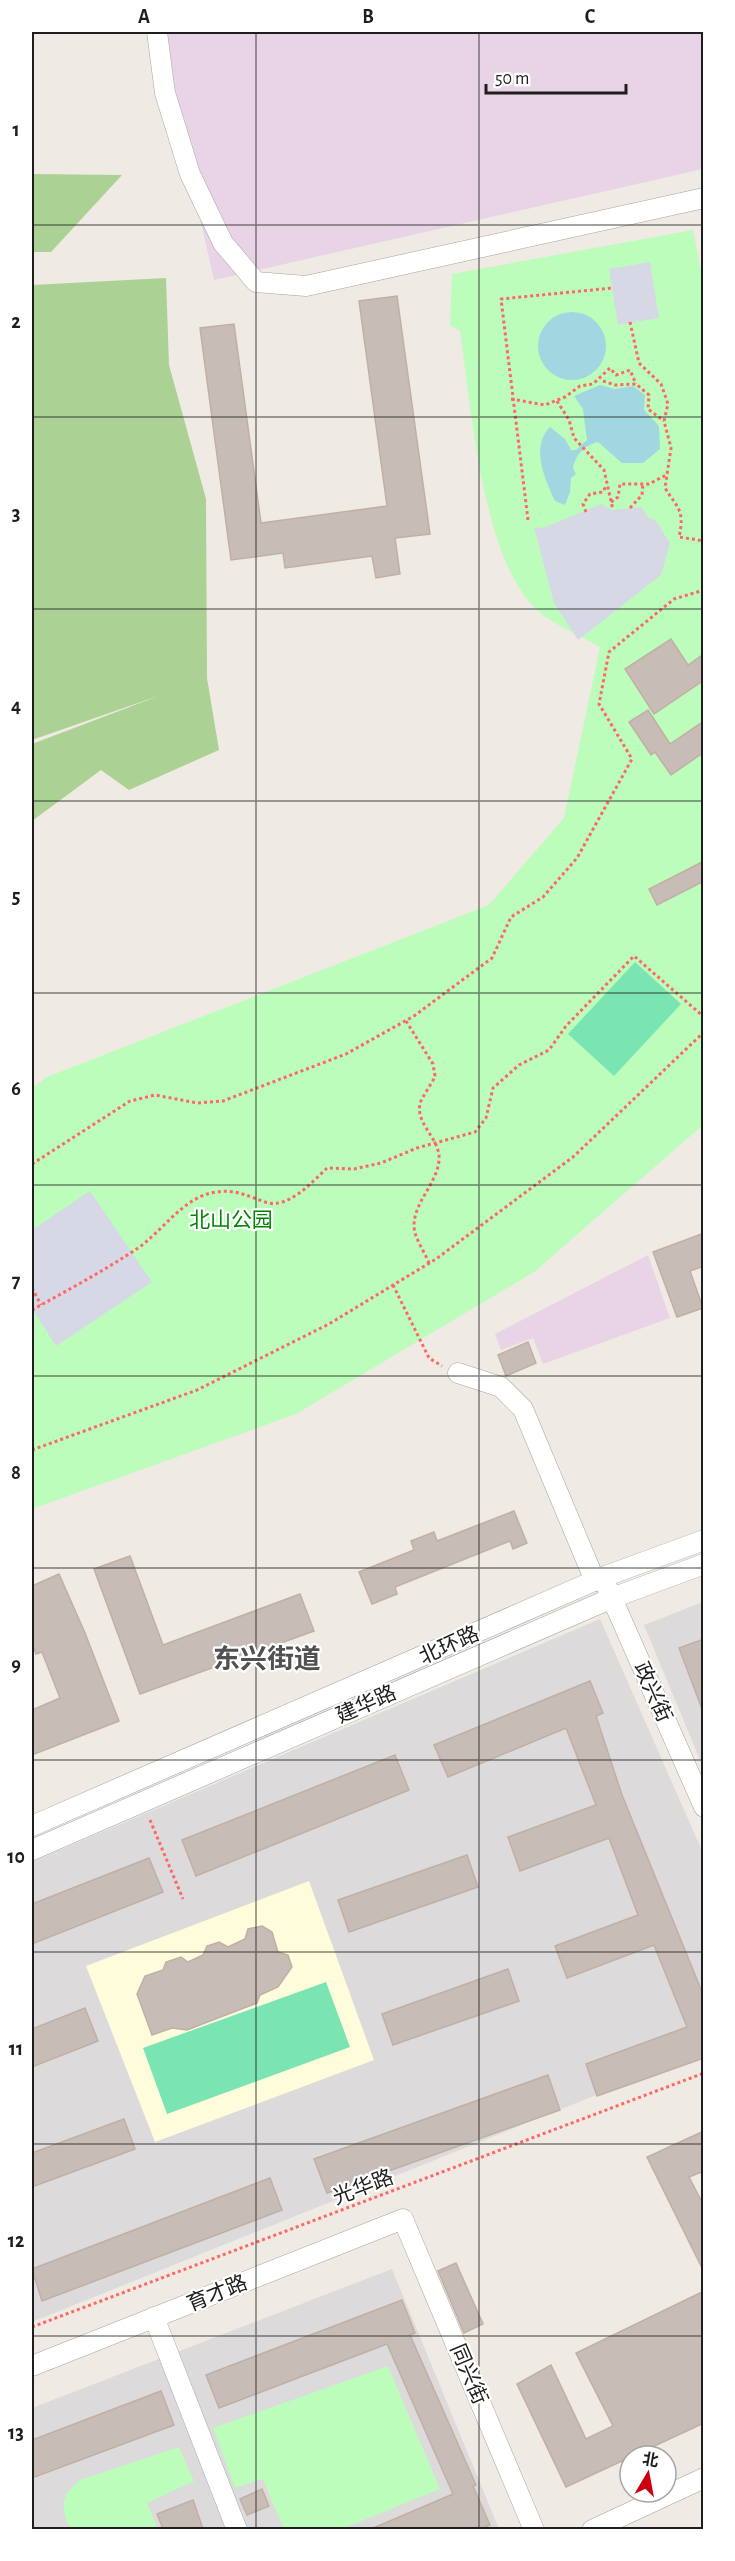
<svg xmlns="http://www.w3.org/2000/svg" width="735" height="2561" font-family="'Alegreya Sans','Noto Sans SC',sans-serif">
	<rect width="100%" height="100%" fill="#efeae3"/>
	<g fill="#dcdada">
		<path d="M703,1602V1767L644,1625Z"/>
		<path d="M600,1619L703,1853V2052L32,2322V1862Z"/>
		<path d="M392,2269L499,2529L32,2530V2408Z"/>
	</g>
	<g fill="#e9d4e7">
		<path d="M158,32H703V169L214,280Z"/>
		<path d="M648,1255L670,1318L543,1364L533,1338L501,1350L495,1334Z"/>
	</g>
	<path fill="#fffcdc" d="M309,1881L374,2060L155,2142L86,1966Z"/>
	<g fill="#abd294">
		<path d="M32,174L122,175L51,252H32Z"/>
		<path d="M166,278L169,365L206,499L207,678L219,750L129,790L101,770L32,821V744L161,695L32,740V285Z"/>
	</g>
	<g fill="#bcfdbc">
		<path d="M693,230L704,286L703,1125L534,1272L296,1414L32,1509V1088L47,1077L489,905L564,818L600,647C582,636 552,624 537,610C482,560 471,405 460,331L450,326L452,274Z"/>
		<path d="M388,2366L440,2489L342,2529L284,2530L263,2479L235,2488L213,2428Z"/>
		<path d="M179,2447L194,2481L147,2503L158,2529H70C61,2507 59,2497 80,2480Z"/>
	</g>
	<g fill="#7ae5b3">
		<path d="M635,962L681,1004L614,1076L568,1034Z"/>
		<path d="M326,1982L350,2047L167,2114L143,2048Z"/>
	</g>
	<g fill="#d7d8e5">
		<path d="M650,262L659,318L618,325L609,269Z"/>
		<path d="M601,504L613,510L641,507L648,517L655,520L670,543L661,575L578,640L554,603L534,527L543,528Z"/>
		<path d="M90,1191L152,1282L56,1346L32,1309V1230Z"/>
	</g>
	<g fill="#a0d7e1">
		<circle cx="572" cy="346" r="34"/>
		<path d="M600,385L615,389L633,386L645,395L644,410L659,426L660,449L643,463H622L598,442C585,445 575,455 573,468L576,474L571,478L570,492L565,505L555,501C545,479 530,447 550,427L565,439L571,450H576L587,440L583,409L574,396Z"/>
	</g>
	<g fill="#c8bcb6" stroke="#c2afa4" stroke-width="1.5">
		<path d="M397,296L430,534L395,538L400,574L376,578L372,556L285,568L283,553L231,560L200,328L234,324L261,523L387,506L359,301Z"/>
		<path d="M671,639L688,665L704,654V680L654,714L625,669Z"/>
		<path d="M648,710L670,744L704,721V752L671,775L655,752L651,755L629,722Z"/>
		<path d="M704,861V881L657,905L649,889Z"/>
		<path d="M704,1233V1266L690,1271L703,1308L677,1317L653,1252Z"/>
		<path d="M528,1342L536,1363L506,1376L498,1355Z"/>
		<path d="M514,1511L527,1543L513,1549L510,1541L395,1587L397,1594L372,1604L359,1572L414,1550L411,1541L434,1532L437,1541Z"/>
		<path d="M130,1556L163,1645L300,1594L314,1631L140,1694L94,1569Z"/>
		<path d="M59,1574L85,1633L119,1721L32,1755V1710L60,1698L42,1652L36,1654L32,1643V1586Z"/>
		<path d="M704,1639V1708L702,1709L679,1648Z"/>
		<path d="M590,1681L603,1713L596,1716L622,1795L704,1997V2058L597,2096L586,2064L687,2027L654,1945L567,1978L555,1946L638,1915L609,1838L520,1871L508,1837L596,1805L566,1728L448,1777L434,1745Z"/>
		<path d="M395,1755L409,1790L196,1876L182,1840Z"/>
		<path d="M467,1855L478,1887L349,1932L338,1900Z"/>
		<path d="M149,1858L163,1892L32,1944V1904Z"/>
		<path d="M262,1926L272,1932L278,1952L288,1955L292,1967L278,1987L260,1995L257,2003L187,2030L172,2028L152,2035L137,1994L145,1976L163,1970L166,1962L181,1957L188,1962L203,1955L207,1946L219,1942L228,1947L245,1939L248,1929Z"/>
		<path d="M508,1969L519,2001L393,2045L382,2014Z"/>
		<path d="M85,2008L98,2041L32,2067V2029Z"/>
		<path d="M548,2075L560,2110L327,2193L314,2159Z"/>
		<path d="M124,2119L135,2149L32,2187V2153Z"/>
		<path d="M704,2131V2171L689,2177L704,2206V2272L647,2157Z"/>
		<path d="M270,2178L282,2210L42,2301L32,2269Z"/>
		<path d="M456,2263L483,2324L464,2333L438,2271Z"/>
		<path d="M704,2291V2423L566,2487L517,2384L551,2365L586,2439L613,2426L576,2353Z"/>
		<path d="M402,2300L415,2333L410,2335L476,2485L473,2486L490,2525L480,2529H371L453,2494L387,2344L219,2408L206,2375Z"/>
		<path d="M161,2391L174,2425L32,2478V2440Z"/>
		<path d="M262,2489L269,2506L247,2515L240,2499Z"/>
		<path d="M193,2500L203,2529H163L157,2514Z"/>
	</g>
	<g fill="none" stroke-linecap="round" stroke-linejoin="round">
		<g stroke="#a5a5a5" stroke-width="21">
			<g id="minor">
				<path d="M157,32L165,93L190,174L223,243L256,282L306,286L704,198"/>
				<path d="M458,1373L501,1387L523,1409L595,1581"/>
				<path d="M607,1587L704,1807"/>
				<path d="M32,1826L603,1577L704,1540"/>
				<path d="M32,1850L612,1598L704,1564"/>
				<path d="M154,2317L237,2530"/>
				<path d="M32,2366L403,2219L534,2530"/>
				<path d="M592,2530L704,2478"/>
			</g>
		</g>
		<g stroke="#ff6764" stroke-width="3" stroke-dasharray="3 3" stroke-linecap="butt">
			<path d="M630,322L639,363L661,384L668,404L664,421L671,448L665,488C678,509 685,510 679,537L704,541"/>
			<path d="M603,381L615,385L636,384L649,395L648,409L664,421"/>
			<path d="M511,399L545,405L565,397L580,386L593,384L610,368L616,375L630,370L636,384"/>
			<path d="M557,401L569,420L574,438L604,470L613,510"/>
			<path d="M611,502L618,497L620,484H649L668,474"/>
			<path d="M630,508L642,495L643,483"/>
			<path d="M586,512L583,504L590,494L603,492L606,486"/>
			<path d="M528,520L501,299L612,288"/>
			<path d="M406,1021L433,1064L435,1076C432,1084 421,1098 420,1104C416,1123 437,1137 439,1155C441,1183 408,1205 415,1233C418,1243 425,1253 429,1263"/>
			<path d="M32,1164L130,1101L155,1095L197,1103L223,1101L346,1054L414,1016L492,958L511,917L543,897L577,858L632,759L599,704L609,652L674,599L704,590"/>
			<path d="M393,1285L429,1358L442,1366"/>
			<path d="M32,1288L41,1305"/>
			<path d="M32,1310C66,1291 102,1272 135,1250C163,1232 182,1197 216,1192C235,1189 248,1196 265,1202C288,1210 312,1182 327,1168L354,1169L381,1163L417,1148L475,1132L486,1118L493,1088L519,1065L549,1050L566,1026L634,956L704,1017"/>
			<path d="M32,1450L197,1390L329,1324L436,1259L573,1157L704,1032"/>
			<path d="M150,1820L183,1899"/>
			<path d="M32,2327L704,2073"/>
		</g>
		<use href="#minor" stroke="#fff" stroke-width="20"/>
	</g>
	<path fill="none" stroke="#1e1e1e" stroke-width="1.5" stroke-opacity="0.55" d="M256,32V2530M479,32V2530M32,225H704M32,417H704M32,609H704M32,801H704M32,993H704M32,1185H704M32,1376H704M32,1568H704M32,1760H704M32,1952H704M32,2144H704M32,2336H704"/>
	<g text-anchor="middle" stroke-width="4.5" stroke-linejoin="round" paint-order="stroke">
		<g font-size="21" fill="#038404" stroke="#fff">
			<text x="231" y="1227">北山公园</text>
		</g>
		<g font-size="21" fill="#1e1e1e" stroke="#fff">
			<text transform="translate(449 1645) rotate(-24)" y="7">北环路</text>
			<text transform="translate(653 1692) rotate(66)" y="7">政兴街</text>
			<text transform="translate(366 1704) rotate(-24)" y="7">建华路</text>
			<text transform="translate(363 2187) rotate(-21)" y="7">光华路</text>
			<text transform="translate(217 2293) rotate(-22)" y="7">育才路</text>
			<text transform="translate(469 2374) rotate(67)" y="7">同兴街</text>
		</g>
		<g font-size="27" font-weight="bold" fill="#515151" stroke="#fff">
			<text x="267" y="1668">东兴街道</text>
		</g>
	</g>
	<rect width="735" height="2561" fill="none" stroke="#ffffff" stroke-width="66"/>
	<g transform="translate(648 2474) rotate(10)"><circle r="28" fill="#ffffff" stroke="#a5a5a5" stroke-width="1.5"/>
	<path d="M0-4.5L10 22L0 15L-10 22Z" fill="#cb0011"/>
	<text y="-9" font-size="16" font-weight="bold" text-anchor="middle" fill="#1e1e1e">北</text>
	</g>
	<path d="M486 84v9h140v-9" fill="none" stroke="#1e1e1e" stroke-width="3"/>
	<text x="495" y="84" font-size="18" fill="#1e1e1e" stroke="#ffffff" stroke-width="4.5" paint-order="stroke">50 m</text>
	<rect x="33" y="33" width="669" height="2495" fill="none" stroke="#1e1e1e" stroke-width="2"/>
	<g font-size="20" text-anchor="middle" font-weight="bold" fill="#1e1e1e">
		<text x="144" y="23">A</text>
		<text x="368" y="23">B</text>
		<text x="590" y="23">C</text>
		<text x="16" y="136">1</text>
		<text x="16" y="328">2</text>
		<text x="16" y="520">3</text>
		<text x="16" y="712">4</text>
		<text x="16" y="903">5</text>
		<text x="16" y="1095">6</text>
		<text x="16" y="1287">7</text>
		<text x="16" y="1479">8</text>
		<text x="16" y="1671">9</text>
		<text x="16" y="1863">10</text>
		<text x="16" y="2055">11</text>
		<text x="16" y="2247">12</text>
		<text x="16" y="2439">13</text>
	</g>
</svg>
